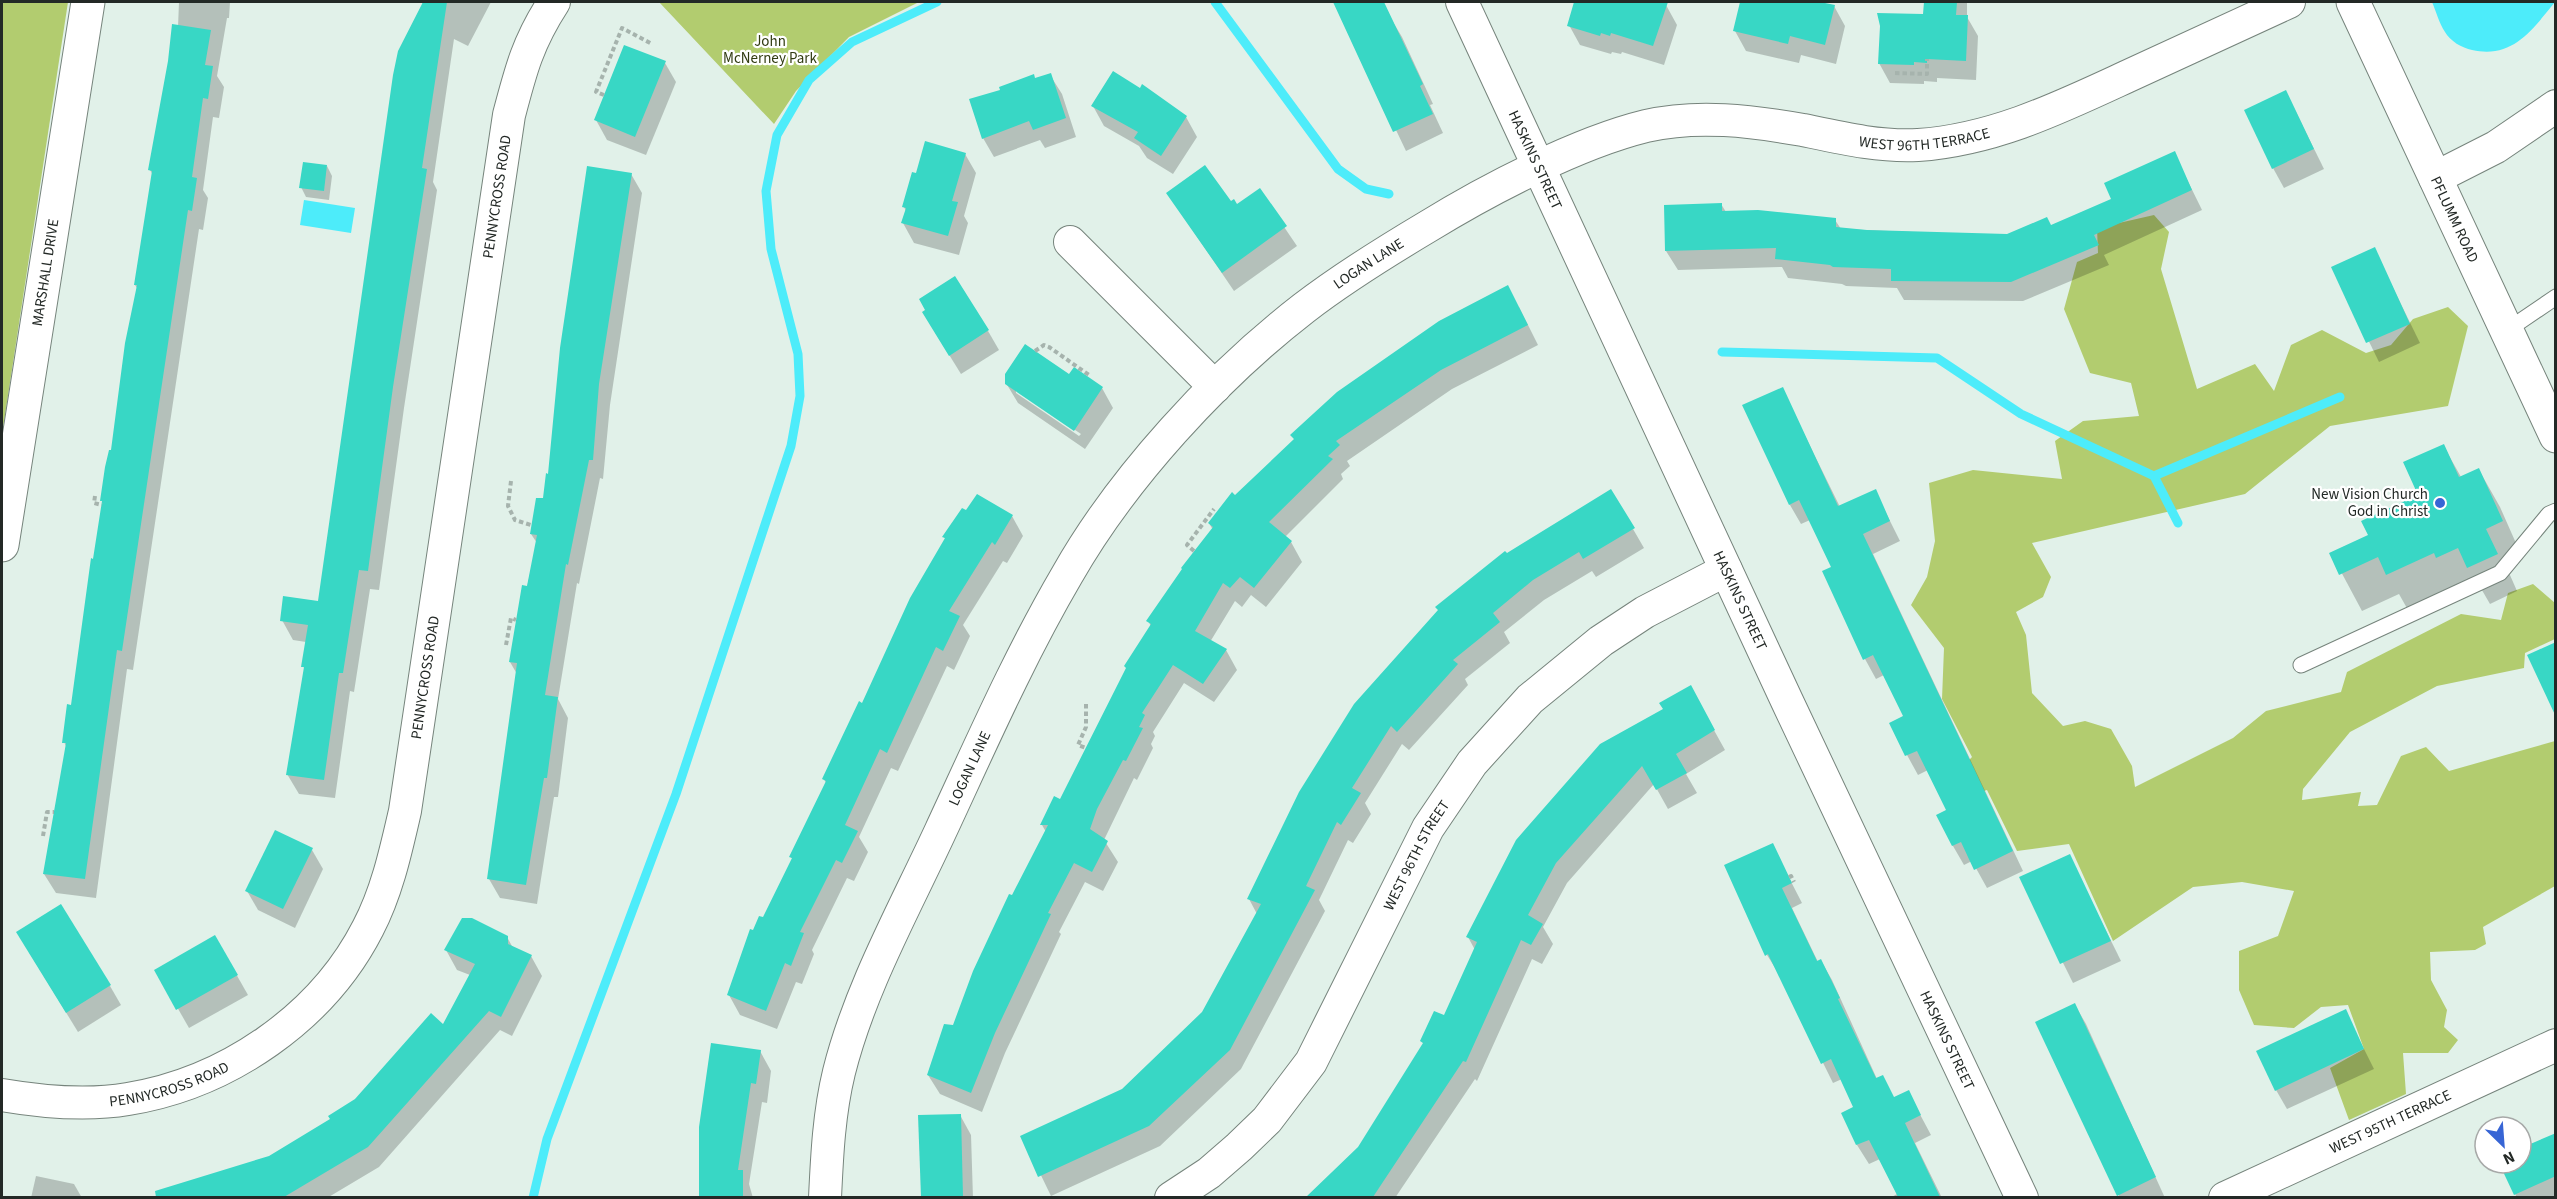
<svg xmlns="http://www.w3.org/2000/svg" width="2557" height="1199" font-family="'Source Sans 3',sans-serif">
	<rect width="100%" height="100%" fill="#e1f1e9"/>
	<g fill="#b2cc6f">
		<path d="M2,2H68L2,435Z"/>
		<path d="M659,2H919L849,37L796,91L774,124Z"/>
		<path d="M2154,215L2169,232L2161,269L2197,389L2255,364L2274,391L2291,345L2322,330L2366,353L2391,345L2413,319L2448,307L2468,326L2448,406L2330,426L2245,494L2032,543L2051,577L2043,597L2016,612L2026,635L2032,693L2063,726L2085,721L2111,729L2132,766L2135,787L2233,738L2266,711L2341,692L2347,672L2461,614L2501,620L2508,593L2533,584L2555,603V639L2525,653L2524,668L2437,686L2350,732L2303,789L2302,800L2361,792L2358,806L2377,805L2401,756L2426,747L2449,771L2555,741V886L2483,927L2486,944L2475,950L2430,952L2431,980L2447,1010L2444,1027L2458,1040L2448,1053H2403L2406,1094L2349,1120L2330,1068L2364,1049L2348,1005L2321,1007L2294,1028L2254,1025L2239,990V951L2278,936L2294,891L2242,882L2193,887L2113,941L2069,844L2017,851L1987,790L1955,800L1958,771L1972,757L1942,699L1944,648L1911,605L1927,577L1935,541L1929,483L1973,470L2062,479L2055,441L2083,421L2139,416L2131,383L2090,373L2064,309L2077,262L2098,253L2097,228Z"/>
	</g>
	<g fill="#4decfa">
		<path d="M2432,2H2555C2532,30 2513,59 2472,50C2462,48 2450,41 2445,32C2439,23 2436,11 2432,2Z"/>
		<path d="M304,200L355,208L351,233L300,225Z"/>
	</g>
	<g fill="#0003" fill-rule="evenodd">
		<path d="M179,2H230L229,18H227L217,76L224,87L219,118L213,117L203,190L208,198L203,230L199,229L133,670L127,669L96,898L56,893L44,874L67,748L64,742L72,706L137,288L135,285L153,175L150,170L178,27Z"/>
		<path d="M424,2H491L468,46L454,39L433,182L437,190L404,408L379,590L370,589L354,692L350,691L335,798L299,794L287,774L305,670L303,666L306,642L293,640L282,620L319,602L399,51Z"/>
		<path d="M1335,2H1381L1402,37L1433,104L1430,105L1443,133L1406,151Z"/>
		<path d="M1576,2H1654L1666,5L1677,25L1664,65L1622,52L1621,54L1612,52L1611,54L1580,45L1569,25Z"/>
		<path d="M1742,2L1800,4V2H1814L1834,6L1845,26L1836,64L1801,55L1799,63L1746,51L1735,31Z"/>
		<path d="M1925,2H1967V17L1978,36L1976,80L1937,78V82L1924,81V84L1890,83L1879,63L1924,16Z"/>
		<path d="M665,63L676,82L646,155L607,140L596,120Z"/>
		<path d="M1050,75L1062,94L1076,137L1045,148L1040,140L994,157L983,138L1035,80Z"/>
		<path d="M1141,90L1186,117L1197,137L1173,174L1147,158L1139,146L1104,126L1093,106Z"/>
		<path d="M2286,92L2324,169L2284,188L2273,168Z"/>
		<path d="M2174,153L2202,210L2104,255L2109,265L2023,301L1904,300L1897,288L1846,286L1842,284L1788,278L1782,267L1678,270L1666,251L1721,204L1726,212L1835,220L1841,229L2007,236L2051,227L2113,200Z"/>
		<path d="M965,154L976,173L964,216L968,223L959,255L914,243L903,223L906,211L904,207L917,175Z"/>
		<path d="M327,166L332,176L329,200L306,197L301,187Z"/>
		<path d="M631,174L642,193L610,405L603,479L600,478L579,584L577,583L558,699L568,718L558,797H554L537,904L500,898L489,879L517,674L510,662L537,543L531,534L545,500Z"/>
		<path d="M1259,190L1297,246L1234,291L1168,194L1237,206Z"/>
		<path d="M2374,249L2420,343L2379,362L2333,268Z"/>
		<path d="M1519,307L1538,345L1452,389L1347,461L1350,466L1341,474L1343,479L1285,537L1291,542L1302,562L1266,607L1251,595L1242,607L1235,601L1210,642L1226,650L1237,670L1214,702L1184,683L1153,732L1155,736L1151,744L1153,748L1137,780L1134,778L1104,840L1118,862L1103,891L1085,882L1059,932L1061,934L1005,1053L982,1112L940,1094L928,1075L954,1027L1013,897L1046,832L1042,825L1060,801L1151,626L1148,621L1213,530L1209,523L1295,441L1292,435Z"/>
		<path d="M988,331L999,350L961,374L935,332Z"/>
		<path d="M1069,376L1102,388L1113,408L1085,449L1018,403L1006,383ZM1016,390L1081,434L1079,436L1016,393Z"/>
		<path d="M1782,389L1840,507L1875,491L1900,541L1873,554L2023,871L1987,888L1972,861L1964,865L1953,846L1938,815L1948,811L1928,770L1918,775L1907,755L1891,723L1905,717L1884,675L1876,679L1865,659L1824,572L1833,568L1810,520L1801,524L1790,505L1744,406Z"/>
		<path d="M2443,445L2461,477L2479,470L2500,507L2523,559L2506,566L2517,591L2490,604L2479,585L2408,610L2399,594L2362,611L2331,553L2370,536L2420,495Z"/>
		<path d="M1012,516L1023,536L1007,563L1003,561L963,625L970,636L954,670L947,666L898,771L891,768L859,837L868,852L854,881L847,878L812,950L814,954L802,984L796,982L777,1029L740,1015L729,995L754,932L763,919L793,860L791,857L826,783L824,779L946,540L944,537Z"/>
		<path d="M1633,529L1644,548L1596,577L1592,571L1544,600L1504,632L1510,643L1465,679L1468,685L1409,750L1402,744L1365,803L1371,814L1353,843L1348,840L1319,900L1325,911L1241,1069L1160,1146L1051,1196L1022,1136L1123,1090L1204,1013L1257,914L1249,899L1506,555Z"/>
		<path d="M1690,687L1725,750L1686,774L1697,793L1668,809L1654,784L1567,883L1543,927L1553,944L1542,964L1532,959L1477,1081L1475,1079L1395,1198H1307L1359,1148L1424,1045L1422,1041L1444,1017L1475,950L1468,937L1665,709Z"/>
		<path d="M1772,845L1802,903L1792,908L1818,962L1821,961L1832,980L1877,1079L1895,1099L1908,1092L1931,1135L1915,1143L1942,1198H1890L1897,1194L1880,1159L1869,1164L1857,1145L1843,1114L1855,1108L1842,1079L1833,1083L1779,974L1767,955Z"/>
		<path d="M312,850L323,869L295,928L258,910L247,891Z"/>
		<path d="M2069,856L2121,961L2073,983L2021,878Z"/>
		<path d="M215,937L248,995L189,1028L156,970Z"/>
		<path d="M507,937L513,948L531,956L542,976L512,1036L500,1030L379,1167L327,1198H158L157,1192L269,1158L332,1120L444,1026L470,975L457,970L446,950Z"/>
		<path d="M29,952L110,986L121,1005L78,1032Z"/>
		<path d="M2075,1005L2086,1024L2165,1198H2120L2037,1023Z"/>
		<path d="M2345,1011L2374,1069L2287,1109L2276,1090Z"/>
		<path d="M760,1051L771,1071L767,1103L762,1102L749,1184L753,1198H701L700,1127Z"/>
		<path d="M960,1115L971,1135L973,1198H922L920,1117Z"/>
		<path d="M2556,1134V1198H2517L2501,1163H2521V1150Z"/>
		<path d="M36,1176L74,1184L82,1198H31Z"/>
	</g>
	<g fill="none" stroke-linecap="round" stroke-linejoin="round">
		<g stroke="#4decfa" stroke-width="9">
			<path d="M1215,2L1338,169L1366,189L1389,194"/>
			<path d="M1722,352L1937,358L2021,414L2154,476L2340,397"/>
			<path d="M2154,476L2178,523"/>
			<path d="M533,1198L547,1139L676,794L791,446L800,396L798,354L771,249L766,191L777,135L809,80L852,42L937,2"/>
		</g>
	</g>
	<g fill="#38d7c5">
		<path d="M423,2H447L422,168L427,169L393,387L368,571L359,570L343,673H339L324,780L286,775L304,667H301L308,625L280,621L283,596L318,601L393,75L398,51Z"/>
		<path d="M1333,2H1384L1423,84L1420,86L1433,114L1393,132Z"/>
		<path d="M1574,2H1668L1653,46L1611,33L1610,36L1601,33L1600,36L1567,26Z"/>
		<path d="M1740,2H1820L1835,5L1825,45L1790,36L1788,44L1733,31Z"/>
		<path d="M1924,2H1957L1956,15H1968L1966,61L1927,59V63L1914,62V65L1878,64L1880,26L1877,13L1923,14Z"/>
		<path d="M172,24L211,30L205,65L213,66L208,99L203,98L192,177L197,178L192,211L188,210L122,651L117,650L85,879L43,874L66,743H62L67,704L71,705L91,558L93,559L102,501H100L105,467L109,450H111L125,343L137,285H134L152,171L148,170L168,61Z"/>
		<path d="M624,45L666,61L635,137L594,120Z"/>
		<path d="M1113,71L1140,88L1142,84L1187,116L1161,156L1134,138L1138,132L1091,106Z"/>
		<path d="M1051,73L1066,118L1033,130L1029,121L982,139L969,99L1000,90L999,87L1034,74L1035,78Z"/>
		<path d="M2286,90L2314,149L2272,169L2244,110Z"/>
		<path d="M925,141L966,153L952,201L958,202L948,236L901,223L906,208L902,207L912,172L916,173Z"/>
		<path d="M2175,151L2192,190L2094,235L2099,245L2011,282L1891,281V269L1833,267L1830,265L1775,259L1776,248L1665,251L1664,205L1722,203V211L1758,210L1836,218V227L1867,230L2007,234L2047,217L2051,225L2111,199L2104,183Z"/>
		<path d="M303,162L327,165L324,191L299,188Z"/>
		<path d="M1205,165L1231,201L1234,199L1237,204L1260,188L1287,226L1222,273L1166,193Z"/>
		<path d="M587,166L632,173L599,384L593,460H589L568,565L566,564L545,695L558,697L547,778H544L526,885L487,879L517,663L509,662L522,585L527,586L537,535L530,534L536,498H543L546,473L548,474L560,348Z"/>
		<path d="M2375,247L2410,324L2366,343L2331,267Z"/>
		<path d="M955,276L989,330L949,356L922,312L925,310L919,299Z"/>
		<path d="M1508,285L1528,325L1441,370L1336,441L1340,445L1328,456L1333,459L1269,522L1292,541L1254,588L1240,577L1230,588L1223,583L1195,631L1227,649L1203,684L1173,665L1142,713L1145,715L1139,727L1143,728L1126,761L1123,760L1097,809L1090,829L1108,841L1092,872L1074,863L1048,913L1051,914L995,1033L971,1093L927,1075L944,1024L953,1025L973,971L1009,894L1012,895L1048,825H1040L1054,796L1060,799L1126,668L1124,666L1151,624L1146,621L1182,569L1181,568L1213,527L1208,523L1232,492L1235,495L1294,439L1290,435L1337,392L1439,321Z"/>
		<path d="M1025,344L1069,374L1074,367L1103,387L1074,431L1005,384V374Z"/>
		<path d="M1783,387L1838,506L1876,489L1890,521L1863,534L2013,851L1974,870L1961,842L1952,846L1936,815L1946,810L1917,751L1905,756L1889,723L1903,716L1873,655L1863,660L1822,571L1831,567L1799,500L1789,505L1742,405Z"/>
		<path d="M2444,444L2459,477L2479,468L2503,521L2486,529L2498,554L2467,568L2458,548L2436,558L2434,553L2386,575L2378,557L2339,575L2329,553L2368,535L2361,521L2418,495L2403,462Z"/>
		<path d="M1611,489L1635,528L1583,559L1579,552L1533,580L1493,613L1500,622L1453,660L1458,664L1397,732L1391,726L1352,788L1361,793L1341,825L1337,822L1306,886L1315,890L1230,1050L1149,1126L1038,1177L1020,1136L1122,1089L1202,1012L1261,904L1247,899L1299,792L1354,704L1438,610L1435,607L1505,551L1507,553Z"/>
		<path d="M977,494L1013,515L995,545L992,542L949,611L960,616L943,651L936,647L887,753L880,749L845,825L858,831L842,863L836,860L800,932L804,933L791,966L785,963L766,1011L727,995L750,929L753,930L759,916L763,917L792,858L789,857L826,781L822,779L859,701L862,703L910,598L945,538L942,537L962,508L966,510Z"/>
		<path d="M2556,642V717L2527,655Z"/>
		<path d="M1691,685L1715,730L1676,754L1687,773L1656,790L1642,766L1556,863L1528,915L1543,924L1531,945L1521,940L1466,1062L1463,1061L1373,1197H1306L1358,1147L1423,1043L1420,1041L1434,1011L1444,1015L1477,942L1466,937L1516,840L1600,744L1663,709L1659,703Z"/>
		<path d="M275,830L313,848L283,909L245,891Z"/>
		<path d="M1773,843L1792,883L1782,888L1817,961L1821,959L1840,998L1838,999L1876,1078L1883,1075L1894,1097L1909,1090L1921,1115L1905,1123L1940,1197H1898L1869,1140L1856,1145L1841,1113L1853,1107L1831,1059L1821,1064L1768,954L1765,956L1724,865Z"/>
		<path d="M2070,854L2111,941L2060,964L2019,877Z"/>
		<path d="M61,904L111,985L66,1013L16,932Z"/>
		<path d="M462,918H472L508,936V944L532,955L501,1017L489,1011L368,1147L284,1197H156L155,1191L269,1156L330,1119L328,1116L355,1099L431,1013L443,1024L475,964L444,950Z"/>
		<path d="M215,935L238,975L176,1010L154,970Z"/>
		<path d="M2075,1003L2156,1177L2117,1196L2035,1022Z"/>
		<path d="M2346,1009L2364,1049L2275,1091L2256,1051Z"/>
		<path d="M711,1043L761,1050L756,1084L751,1083L738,1170H743V1197H699V1127Z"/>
		<path d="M961,1114L963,1197H921L918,1115Z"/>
		<path d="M2556,1133V1176L2514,1195L2499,1163H2521V1148Z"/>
	</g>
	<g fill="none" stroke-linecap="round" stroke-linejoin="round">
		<g stroke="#76847c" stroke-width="17">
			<g id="service">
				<path d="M2506,331L2556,297"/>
				<path d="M2301,665L2500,573L2549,514L2556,511"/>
			</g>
		</g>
		<g stroke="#76847c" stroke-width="34">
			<g id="minor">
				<path id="s1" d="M1462,2L1787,701L2022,1198"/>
				<path d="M2435,178L2496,147L2556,106"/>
				<path d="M1070,242L1215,387"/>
				<path id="s2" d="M2,1095C43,1102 87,1106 128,1099C227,1083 322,1018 368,928C387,892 396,850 405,811L509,115C521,69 528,42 554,2"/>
				<path id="s3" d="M825,1198C827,1155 829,1113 839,1072C860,988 905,908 941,830C981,744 1019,657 1067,575C1122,478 1216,376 1304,308C1343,278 1385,252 1427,227C1487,190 1577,143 1646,126C1698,114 1751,121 1803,130C1841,138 1879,147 1918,145C1993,140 2059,108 2126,77C2181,52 2235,27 2289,2"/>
				<path id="s4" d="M1171,1198L1209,1173L1239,1147L1267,1120L1311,1062L1428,828L1472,763L1530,699L1601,641L1645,612L1726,570"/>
				<path id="s5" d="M2225,1198L2556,1045"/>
			</g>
		</g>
		<g stroke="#76847c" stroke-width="35">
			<g id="tertiary">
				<path id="s6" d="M2,545L88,2"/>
			</g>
		</g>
		<g stroke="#76847c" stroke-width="35">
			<g id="secondary">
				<path id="s7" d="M2353,2L2556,436"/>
			</g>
		</g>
		<g stroke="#a6b3ad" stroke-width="4" stroke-dasharray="4.5 3" stroke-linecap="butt">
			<path d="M1895,73L1927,74V59"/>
			<path d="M604,95L596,92L622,28L652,44"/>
			<path d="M1035,351L1044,345L1049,347L1089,375"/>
			<path d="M511,481L508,506L515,520L531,525"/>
			<path d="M95,496L94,503L102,505"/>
			<path d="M1194,551L1187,545L1214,509"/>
			<path d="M506,645L511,618L516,620"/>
			<path d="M1086,704V727L1078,745L1086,748"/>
			<path d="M43,836L47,812H54"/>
			<path d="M1789,877L1791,876L1794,882"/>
		</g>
		<use href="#service" stroke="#fff" stroke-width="15"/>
		<use href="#minor" stroke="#fff" stroke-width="32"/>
		<use href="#tertiary" stroke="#fff" stroke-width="33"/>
		<use href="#secondary" stroke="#fff" stroke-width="33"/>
	</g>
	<circle fill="#3765d5" stroke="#fff" stroke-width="2" cx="2440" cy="503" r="6"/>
	<g text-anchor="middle" stroke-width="4.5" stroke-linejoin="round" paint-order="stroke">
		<g font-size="15" fill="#313b12" stroke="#fff">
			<text x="770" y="46">John<tspan x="770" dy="17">McNerney Park</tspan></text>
		</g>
		<g font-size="15" fill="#232926" stroke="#fff">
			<text dy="5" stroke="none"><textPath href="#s3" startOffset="1704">WEST 96TH TERRACE</textPath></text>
			<text dy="5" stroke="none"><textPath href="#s1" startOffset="174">HASKINS STREET</textPath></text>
			<text dy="5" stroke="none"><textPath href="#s2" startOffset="1176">PENNYCROSS ROAD</textPath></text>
			<text dy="5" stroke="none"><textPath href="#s7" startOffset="240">PFLUMM ROAD</textPath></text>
			<text dy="5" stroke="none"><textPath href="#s3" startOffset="1112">LOGAN LANE</textPath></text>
			<text dy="5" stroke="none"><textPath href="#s6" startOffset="276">MARSHALL DRIVE</textPath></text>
			<text dy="5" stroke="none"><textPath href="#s1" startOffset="660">HASKINS STREET</textPath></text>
			<text dy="5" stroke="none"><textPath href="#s2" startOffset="690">PENNYCROSS ROAD</textPath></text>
			<text dy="5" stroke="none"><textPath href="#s3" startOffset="458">LOGAN LANE</textPath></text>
			<text dy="5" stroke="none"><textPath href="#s4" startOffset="429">WEST 96TH STREET</textPath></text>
			<text dy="5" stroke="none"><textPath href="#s1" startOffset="1146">HASKINS STREET</textPath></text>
			<text dy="5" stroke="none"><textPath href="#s2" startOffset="170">PENNYCROSS ROAD</textPath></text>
			<text dy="5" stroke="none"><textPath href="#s5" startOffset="182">WEST 95TH TERRACE</textPath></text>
		</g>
		<g font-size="15" fill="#232926" stroke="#fff" text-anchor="end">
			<text x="2428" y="499">New Vision Church<tspan x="2428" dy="17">God in Christ</tspan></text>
		</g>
	</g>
	<rect width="2557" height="1199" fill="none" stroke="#232926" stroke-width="6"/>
	<g transform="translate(2503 1145) rotate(155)"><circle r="28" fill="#ffffff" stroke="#a7a9a8" stroke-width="1.5"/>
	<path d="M0-4.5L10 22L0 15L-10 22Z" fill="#3765d5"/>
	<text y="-9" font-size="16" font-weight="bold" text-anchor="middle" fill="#232926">N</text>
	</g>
</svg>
